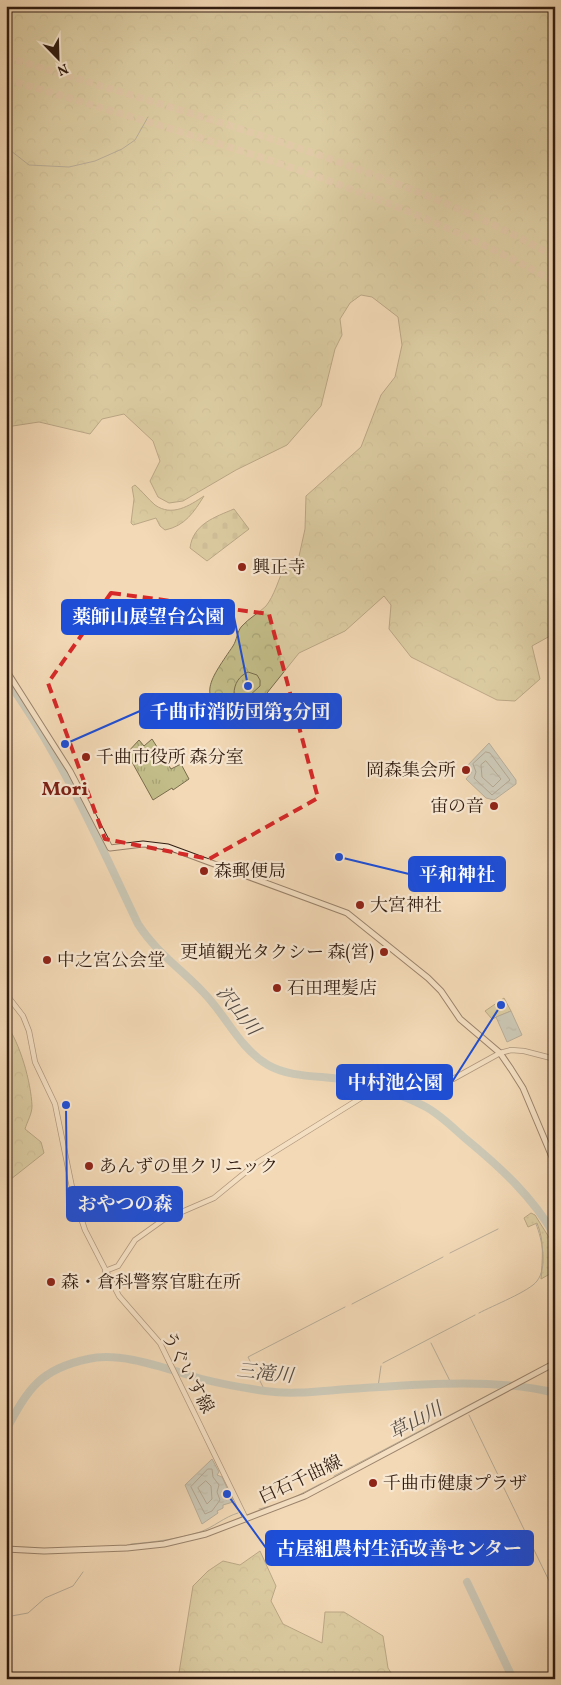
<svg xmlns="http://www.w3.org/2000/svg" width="561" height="1685" font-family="Vollkorn,'Noto Serif JP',serif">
	<defs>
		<pattern id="grass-dots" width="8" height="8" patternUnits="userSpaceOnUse" patternTransform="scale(1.25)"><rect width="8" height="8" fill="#c2bd89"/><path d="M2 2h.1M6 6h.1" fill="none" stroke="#a7a275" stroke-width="1.8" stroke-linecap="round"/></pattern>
		<pattern id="forest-crowns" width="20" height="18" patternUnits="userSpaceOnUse" patternTransform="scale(1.25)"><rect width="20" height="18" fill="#c2bd89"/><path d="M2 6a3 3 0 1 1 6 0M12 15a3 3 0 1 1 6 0" fill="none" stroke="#a7a275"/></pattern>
		<pattern id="cemetery-stones" width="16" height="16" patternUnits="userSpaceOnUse" patternTransform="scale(1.25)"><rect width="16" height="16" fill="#c2bd89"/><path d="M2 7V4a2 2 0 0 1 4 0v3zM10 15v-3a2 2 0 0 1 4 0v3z" fill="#a7a275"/></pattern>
		<pattern id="park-tufts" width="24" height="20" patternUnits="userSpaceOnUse" patternTransform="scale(1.25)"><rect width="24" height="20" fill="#c2bd89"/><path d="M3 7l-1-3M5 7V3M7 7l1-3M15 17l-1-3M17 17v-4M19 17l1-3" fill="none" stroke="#a7a275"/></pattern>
		<pattern id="water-ripples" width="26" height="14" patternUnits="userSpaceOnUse" patternTransform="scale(1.25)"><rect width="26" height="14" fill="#a1b7b9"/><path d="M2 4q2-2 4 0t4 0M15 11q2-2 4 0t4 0" fill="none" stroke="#849495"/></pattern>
	</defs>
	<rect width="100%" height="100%" fill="#f3d9b6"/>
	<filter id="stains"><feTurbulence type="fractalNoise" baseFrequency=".004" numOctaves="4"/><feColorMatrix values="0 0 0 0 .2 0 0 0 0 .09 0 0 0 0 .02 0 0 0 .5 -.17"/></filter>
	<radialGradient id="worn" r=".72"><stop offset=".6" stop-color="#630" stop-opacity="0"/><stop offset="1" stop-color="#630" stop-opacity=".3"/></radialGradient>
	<path fill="url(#grass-dots)" stroke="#796c4c" d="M531,1213L535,1215L555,1247V1271L541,1279C542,1261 545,1242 537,1223L528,1227L524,1218Z"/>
	<g fill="url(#forest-crowns)" stroke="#796c4c">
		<path d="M6,6H555V642L550,636L532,646L540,679L515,701L497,700L411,657L389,629L391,605L384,596L345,631L299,653L263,698L252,708L239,714C190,702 213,676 233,646C237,640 237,631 242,626C249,618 259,613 266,606C274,596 279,579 284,567L298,561L305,529L306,496L361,447L381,395L395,377L402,345L398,317L372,297L361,295L350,303L340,319L342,335L335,349L321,406L287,445L236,470L183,501L169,503L158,497L150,481L160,461L153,441L124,414L102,419L90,434L39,422L6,427Z"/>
		<path d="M135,485C142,491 148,499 155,505C172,517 189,506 204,496C194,512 185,526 165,530L160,526L156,518L133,525L131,523L134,499L132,487Z"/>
		<path d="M6,1024C20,1043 31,1082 32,1106C32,1114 27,1122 25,1129L41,1142L44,1153L6,1183Z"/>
		<path d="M260,1551L276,1586L271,1601L283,1624L322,1643L325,1612H344L383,1636L388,1668L395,1679H178L193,1586L208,1571L223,1561L240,1565Z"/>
	</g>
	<path fill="url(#cemetery-stones)" stroke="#796c4c" d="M234,509L249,529L207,561L190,548C193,524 215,517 234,509Z"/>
	<g fill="url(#park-tufts)" stroke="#796c4c">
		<path d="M248,672L257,675L260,680V686L248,697L238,698L234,694C234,684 239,676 248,672Z"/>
		<path d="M152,739L171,769L181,764L189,779L173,790L172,788L153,800L127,753L139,740L144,746Z"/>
		<path d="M504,998L511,1011L492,1019L485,1011Z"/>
	</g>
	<g fill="url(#water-ripples)" stroke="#747975">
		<path d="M489,743L516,780V784L494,800L486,798L466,779L472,772L466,767Z"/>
		<path d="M511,1011L522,1035L507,1042L496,1017Z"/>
		<path d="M212,1459L219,1472L217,1475L222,1477L227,1488L221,1492L226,1500L232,1497L233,1502L223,1505V1508L217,1511L218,1513L202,1524L185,1485Z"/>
	</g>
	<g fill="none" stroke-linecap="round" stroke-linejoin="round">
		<g stroke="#686a64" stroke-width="1">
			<path d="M486,752L490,753L510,780L492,795L474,778L476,772L473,764Z"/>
			<path d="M486,761L501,779L493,787L482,777L481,765Z"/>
			<path d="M208,1469H212L213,1477L219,1485L217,1492L220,1500L212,1511L205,1514L191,1487Z"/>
			<path d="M206,1481L211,1486L212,1499L207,1504L198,1488Z"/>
		</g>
		<g stroke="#747975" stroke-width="1">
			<path d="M6,147L29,165L69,167L95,161L122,149L135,140L148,117"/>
			<path d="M450,1253L498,1229"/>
			<path d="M352,1304L443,1257"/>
			<path d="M479,1313C492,1306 530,1291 537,1281C548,1267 542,1239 536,1224"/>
			<path d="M431,1343L452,1385"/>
			<path d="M383,1363L475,1315"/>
			<path d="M378,1387L381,1366"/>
			<path d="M265,1391L248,1357L345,1307"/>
			<path d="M469,1415L499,1477"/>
			<path d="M334,1476L507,1385"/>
			<path d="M501,1482L555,1593"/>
			<path d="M295,1497L322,1483"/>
			<path d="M259,1509L275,1505"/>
			<path d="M131,1544C155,1542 178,1539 200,1532C214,1527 224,1517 238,1513"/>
			<path d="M6,1617L28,1613L45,1598L73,1586L83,1572"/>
		</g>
		<g stroke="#a1b7b9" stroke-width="8">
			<path d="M6,679C61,755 98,840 138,924C156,952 181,969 203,992C226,1015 239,1048 268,1065C292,1079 326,1075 353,1081C376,1087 403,1095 424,1106C440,1114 453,1128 466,1139C501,1168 532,1196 555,1236"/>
			<path d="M6,1430C28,1389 40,1369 88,1359C122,1351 169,1370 202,1379C222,1384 244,1388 265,1391C293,1395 320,1391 348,1389C412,1385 492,1377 555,1393"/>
			<path d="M467,1582L513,1679"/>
		</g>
		<g stroke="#ccb395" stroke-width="7" stroke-dasharray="7 3.5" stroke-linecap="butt">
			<path d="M6,57C110,89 214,119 316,154C398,183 480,214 555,257"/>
			<path d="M6,79C192,136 384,186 555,282"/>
		</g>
		<g stroke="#614b3a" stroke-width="6">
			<g id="tertiary">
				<path d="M6,994L23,1016L29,1031L35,1062L55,1104L74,1197L85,1230L119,1296L160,1343L246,1519"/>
				<path d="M105,1271L118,1266L135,1240L163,1220L214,1198L258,1162L364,1096L381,1081L395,1076L433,1082L453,1079L500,1053L511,1050L524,1051L555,1059"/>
			</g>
		</g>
		<g stroke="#301c10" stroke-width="7">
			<g id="secondary">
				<path d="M6,670L70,771L110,848L143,844L168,847L347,913L428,978L441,991L460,1019L500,1053L511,1069L523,1088L555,1164"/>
				<path d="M6,1549L44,1551L127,1548L164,1544L206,1534L305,1496L555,1363"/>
			</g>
		</g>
		<use href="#tertiary" stroke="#f7e6d0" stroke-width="4.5"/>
		<use href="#secondary" stroke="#f7e6d0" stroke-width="5"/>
	</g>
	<path d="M0 0H561V1685H0ZM111,593L269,614L318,798L209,859L105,839L48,683Z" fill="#f3d9b6" fill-opacity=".55" fill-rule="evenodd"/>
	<path fill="none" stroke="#d62828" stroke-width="4" stroke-dasharray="10 6" stroke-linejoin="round" d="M111,593L269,614L318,798L209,859L105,839L48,683Z"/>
	<g fill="#8f2418" stroke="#f7e6d0" stroke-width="2">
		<circle cx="242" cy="567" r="5"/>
		<circle cx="86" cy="757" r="5"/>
		<circle cx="466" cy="770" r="5"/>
		<circle cx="494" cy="806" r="5"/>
		<circle cx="204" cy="871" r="5"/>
		<circle cx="360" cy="905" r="5"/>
		<circle cx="384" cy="952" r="5"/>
		<circle cx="47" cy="960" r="5"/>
		<circle cx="277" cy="988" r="5"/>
		<circle cx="89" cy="1166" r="5"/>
		<circle cx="51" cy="1282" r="5"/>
		<circle cx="373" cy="1483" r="5"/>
	</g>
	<g text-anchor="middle" stroke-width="4.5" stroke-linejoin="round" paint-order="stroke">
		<g font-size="18" fill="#301c10" stroke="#f7e6d0" text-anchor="start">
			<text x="252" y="573">興正寺</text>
			<text x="96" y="763">千曲市役所 森分室</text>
			<text x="456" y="776" text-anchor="end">岡森集会所</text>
			<text x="484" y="812" text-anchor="end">宙の音</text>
			<text x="214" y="877">森郵便局</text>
			<text x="370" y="911">大宮神社</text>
			<text x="374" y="958" text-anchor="end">更埴観光タクシー 森(営)</text>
			<text x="57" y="966">中之宮公会堂</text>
			<text x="287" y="994">石田理髪店</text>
			<text x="99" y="1172">あんずの里クリニック</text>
			<text x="61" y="1288">森・倉科警察官駐在所</text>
			<text x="383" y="1489">千曲市健康プラザ</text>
		</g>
		<g font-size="18" fill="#301c10" stroke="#f7e6d0">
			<text transform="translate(188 1372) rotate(62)" y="6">うぐいす線</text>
			<text transform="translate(300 1479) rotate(-25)" y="6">白石千曲線</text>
		</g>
		<g font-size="19" font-style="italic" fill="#524a43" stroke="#f7e6d0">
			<text transform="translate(239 1010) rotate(51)" y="7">沢山川</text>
			<text transform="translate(265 1372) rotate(6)" y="7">三滝川</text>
			<text transform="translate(415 1420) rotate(-28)" y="7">草山川</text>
		</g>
		<g font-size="20" font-weight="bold" fill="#7a1f14" stroke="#f7e6d0">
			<text x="65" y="795">Mori</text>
		</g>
	</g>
	<path fill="none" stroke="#1d4ed8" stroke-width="2" d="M248 686L234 617M65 744L140 711M339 857L409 874M501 1005L452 1082M66 1105L67 1204M227 1494L266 1548"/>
	<g fill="#1d4ed8" stroke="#f7e6d0" stroke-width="2">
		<circle cx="248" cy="686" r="5"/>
		<circle cx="65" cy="744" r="5"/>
		<circle cx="339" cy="857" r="5"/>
		<circle cx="501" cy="1005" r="5"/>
		<circle cx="66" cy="1105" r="5"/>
		<circle cx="227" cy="1494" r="5"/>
	</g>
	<g fill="#1d4ed8" stroke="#1d4ed8" stroke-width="2">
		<rect x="62" y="600" width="172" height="34" rx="5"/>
		<rect x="140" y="694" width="201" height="34" rx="5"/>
		<rect x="409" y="857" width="96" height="34" rx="5"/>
		<rect x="337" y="1065" width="115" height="34" rx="5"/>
		<rect x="67" y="1187" width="115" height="34" rx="5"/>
		<rect x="266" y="1531" width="267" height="34" rx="5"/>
	</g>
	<g font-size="19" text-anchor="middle" font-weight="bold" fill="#fff">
		<text x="148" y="623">薬師山展望台公園</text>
		<text x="240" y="718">千曲市消防団第3分団</text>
		<text x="457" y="881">平和神社</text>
		<text x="395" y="1089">中村池公園</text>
		<text x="125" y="1210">おやつの森</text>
		<text x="399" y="1555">古屋組農村生活改善センター</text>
	</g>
	<rect width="561" height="1685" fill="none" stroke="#f3d9b6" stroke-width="25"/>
	<rect x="8" y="8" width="546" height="1670" fill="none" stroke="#301c10" stroke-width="2.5"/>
	<rect x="12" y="12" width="536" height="1660" fill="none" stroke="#301c10"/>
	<g transform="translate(58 58) rotate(157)" stroke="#f7e6d0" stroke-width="4" paint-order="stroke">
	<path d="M0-4L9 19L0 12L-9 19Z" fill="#301c10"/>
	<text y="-8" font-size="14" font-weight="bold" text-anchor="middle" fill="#301c10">N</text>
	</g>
	<rect width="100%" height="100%" filter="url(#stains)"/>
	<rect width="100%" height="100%" fill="url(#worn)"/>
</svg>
